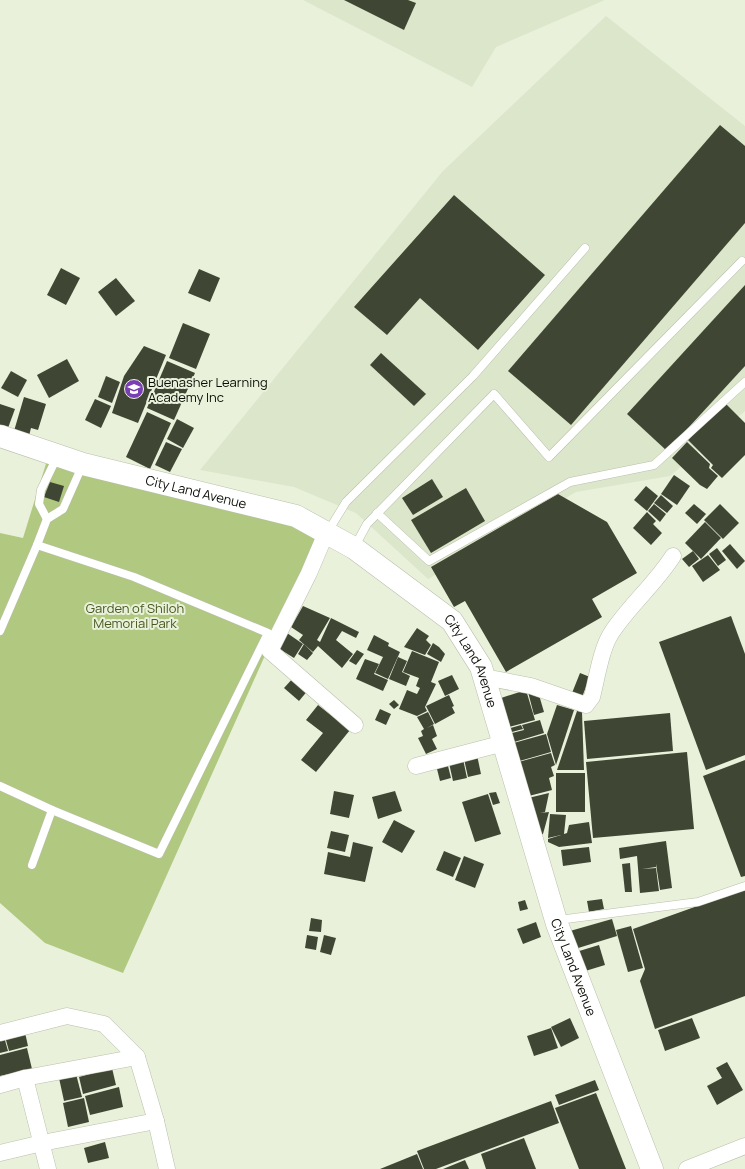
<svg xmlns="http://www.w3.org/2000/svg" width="745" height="1169" font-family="Manrope,sans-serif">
	<rect width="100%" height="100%" fill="#e9f1db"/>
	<g fill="#dce6ca">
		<path d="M303,0H605L496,47L472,87Z"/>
		<path d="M606,16L745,126V411L670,476L576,492L428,579L356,513L294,487L200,470L443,171Z"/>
	</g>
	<path fill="#b0c880" d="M49,454L326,533L288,604L123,973L45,943L0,903V533L23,538Z"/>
	<g fill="#404634">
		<path d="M344,0H408L416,3L404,30Z"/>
		<path d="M720,125L745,146V223L571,425L508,371Z"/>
		<path d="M454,195L545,275L478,350L420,298L387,335L354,307Z"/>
		<path d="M61,268L80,278L66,305L47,295Z"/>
		<path d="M199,269L220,278L210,302L188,293Z"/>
		<path d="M116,278L135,301L116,316L98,292Z"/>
		<path d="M745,285V366L667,451L627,414Z"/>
		<path d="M183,323L210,334L196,369L169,358Z"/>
		<path d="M144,346L166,355L138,423L112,413L124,376Z"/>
		<path d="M381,353L426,394L414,406L370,365Z"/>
		<path d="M67,359L79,381L49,398L37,375Z"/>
		<path d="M167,361L195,373L174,420L147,408Z"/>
		<path d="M11,371L27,380L18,397L1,388Z"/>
		<path d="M106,376L120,382L112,403L98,397Z"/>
		<path d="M24,397L46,404L38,430L31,428L29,436L14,431Z"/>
		<path d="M95,399L111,406L101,428L85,420Z"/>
		<path d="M725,403L745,423V455L722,478L711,468L713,465L688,440Z"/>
		<path d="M0,404L15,409L8,428L0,425Z"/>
		<path d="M147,412L171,423L150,469L126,457Z"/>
		<path d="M177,419L194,428L183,448L167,439Z"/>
		<path d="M166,442L182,449L170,472L155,465Z"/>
		<path d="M687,442L710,464L709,468L718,476L707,489L700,485L672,458Z"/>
		<path d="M674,475L690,486L677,505L661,494Z"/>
		<path d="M432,479L443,497L413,515L402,498Z"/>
		<path d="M50,482L64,486L59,502L44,497Z"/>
		<path d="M646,486L658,496L647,511L634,500Z"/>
		<path d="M466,488L485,521L431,553L411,520Z"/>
		<path d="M558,494L607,522L637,573L592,599L602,617L506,672L465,601L454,607L431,567Z"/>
		<path d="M661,495L673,506L667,513L654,503Z"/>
		<path d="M654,504L666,514L660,522L648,511Z"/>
		<path d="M694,504L706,514L697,524L685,513Z"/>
		<path d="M720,504L739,523L723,539L704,520Z"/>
		<path d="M647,512L656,521L653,524L662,533L651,545L633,528Z"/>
		<path d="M705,522L721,538L701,559L685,543Z"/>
		<path d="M730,544L745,561L737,569L722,551Z"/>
		<path d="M717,548L726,560L718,566L709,554Z"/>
		<path d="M693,551L699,559L689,567L682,559Z"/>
		<path d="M708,555L720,570L703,582L692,566Z"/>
		<path d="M303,606L330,618L317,640L320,642L331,618L359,632L356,638L342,631L336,640L353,654L342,668L318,646L313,652L299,640L303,635L291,627Z"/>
		<path d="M731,616L745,654V755L706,770L659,642Z"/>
		<path d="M417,628L429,636L426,640L431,645L425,655L404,647Z"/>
		<path d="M287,633L303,644L294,658L278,648Z"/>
		<path d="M374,635L389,643L388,646L400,652L388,679L375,673L383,657L367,650Z"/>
		<path d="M433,643L439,647L445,654L441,662L427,654Z"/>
		<path d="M304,644L313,653L307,660L298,654Z"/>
		<path d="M357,650L364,654L356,665L349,661Z"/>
		<path d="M412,651L439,662L431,682L436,684L425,707L427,711L417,716L399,709L407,690L417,694L420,688L416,686L419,678L403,672Z"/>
		<path d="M398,657L407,661L402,672L410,676L406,686L389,679Z"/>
		<path d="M365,659L379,664L374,674L388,680L383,691L356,679Z"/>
		<path d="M580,673L590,677L582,697L572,693Z"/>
		<path d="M452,675L459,689L445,696L438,681Z"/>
		<path d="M294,677L309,689L299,701L284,688Z"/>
		<path d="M526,690L535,720L509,727L501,698Z"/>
		<path d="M528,692L539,695L544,712L534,715Z"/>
		<path d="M449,695L454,706L452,707L455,713L435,724L426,706Z"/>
		<path d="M394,700L399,705L394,709L389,704Z"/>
		<path d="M318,705L350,730L316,772L301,760L323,733L306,720Z"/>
		<path d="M557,705L574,710L556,765L547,734Z"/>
		<path d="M380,709L391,714L386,725L375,720Z"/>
		<path d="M577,711L582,712L584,770H557Z"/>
		<path d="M428,712L434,724L427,728L433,725L437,736L432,739L437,749L426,754L418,738L423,736L421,731L424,729L417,717Z"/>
		<path d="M670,713L673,751L587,759L584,721Z"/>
		<path d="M540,720L544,733L511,743L508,734L524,730L522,725Z"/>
		<path d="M521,725L523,729L508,733L507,729Z"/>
		<path d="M546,734L551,752L516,762L510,744Z"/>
		<path d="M687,752L694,829L593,838L586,762Z"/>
		<path d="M551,753L555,765L551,767L554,776L549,778L552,790L525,797L515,763Z"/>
		<path d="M477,755L481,774L468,777L464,759Z"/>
		<path d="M463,759L467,778L453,781L449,763Z"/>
		<path d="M745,760V876L741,877L703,776Z"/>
		<path d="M447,762L451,778L440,781L436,765Z"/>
		<rect x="556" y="773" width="29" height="39"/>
		<path d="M334,791L354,795L349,818L330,814Z"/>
		<path d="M395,791L402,811L378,819L372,797Z"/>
		<path d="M496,792L500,803L493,805L489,793Z"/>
		<path d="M549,793L545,812L540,813L549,812L543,834L533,837L524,799Z"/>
		<path d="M488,794L501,834L475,842L462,802Z"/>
		<path d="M550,814L566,815L564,834L567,833L569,825L589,822L592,843L559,847L548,842V839L561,835L548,838Z"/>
		<path d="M394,820L415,831L402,853L382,842Z"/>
		<path d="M331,831L349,835L345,852L327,848Z"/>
		<path d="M666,841L672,888L660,890L656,864V867L642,869L656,868L659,891L640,893L637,856L620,859L619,848Z"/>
		<path d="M353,842L373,847L365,882L324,874L328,852L350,857Z"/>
		<path d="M589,847L591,862L563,866L561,850Z"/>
		<path d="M444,851L461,858L453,877L436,870Z"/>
		<path d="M464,856L484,864L475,888L455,880Z"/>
		<path d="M630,863L632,892H625L622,864Z"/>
		<path d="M745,889V996L655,1029L640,981L645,969L633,929Z"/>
		<path d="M602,899L604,909L589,912L587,901Z"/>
		<path d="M525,900L528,909L520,911L518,902Z"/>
		<path d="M311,918L322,920L321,932L309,931Z"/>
		<path d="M612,919L617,936L575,949L570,931Z"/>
		<path d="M536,922L541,937L523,944L517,929Z"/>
		<path d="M631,926L643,968L628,972L616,930Z"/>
		<path d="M307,935L318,937L316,950L305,948Z"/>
		<path d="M324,935L336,938L331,955L320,952Z"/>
		<path d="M599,945L605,965L582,972L576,952Z"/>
		<path d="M570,1018L579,1038L561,1047L551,1027Z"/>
		<path d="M692,1018L700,1038L665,1051L658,1030Z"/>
		<path d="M24,1028L28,1046L9,1051L4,1033Z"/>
		<path d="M551,1028L558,1048L534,1056L527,1036Z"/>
		<path d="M3,1033L8,1051L0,1053V1034Z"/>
		<path d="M27,1048L32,1069L0,1076V1055Z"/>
		<path d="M727,1062L743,1090L717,1105L707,1086L722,1078L716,1068Z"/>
		<path d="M112,1068L116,1085L83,1094L79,1077Z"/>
		<path d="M76,1074L82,1097L64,1101L59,1078Z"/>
		<path d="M595,1080L599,1090L559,1105L555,1095Z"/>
		<path d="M119,1087L123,1107L90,1115L85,1096Z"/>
		<path d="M596,1093L626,1169H579L555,1108Z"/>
		<path d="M84,1098L89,1122L68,1127L63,1103Z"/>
		<path d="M551,1101L559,1123L436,1169H424L417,1151Z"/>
		<path d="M524,1138L536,1169H486L481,1154Z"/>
		<path d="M105,1142L109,1158L88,1163L84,1148Z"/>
		<path d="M417,1154L423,1169H380Z"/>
		<path d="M465,1160L469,1169H443Z"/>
	</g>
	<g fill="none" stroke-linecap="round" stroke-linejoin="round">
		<g stroke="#b9c0ac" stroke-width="9">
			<g id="lane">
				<path d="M377,513L429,561L570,482L654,465L745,382"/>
				<path d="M47,519L39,504L41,490L57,457"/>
				<path d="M327,533L346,502L473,376L585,248"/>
				<path d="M37,545L47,519L63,509L83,464"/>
				<path d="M354,548L367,524L494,394L549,457L742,261"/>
				<path d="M0,631L37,545L134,577L268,633L159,854L52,810L0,786"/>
				<path d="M32,865L52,810"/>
				<path d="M558,923L566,919L698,902L745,886"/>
			</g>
		</g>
		<g stroke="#b9c0ac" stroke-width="17">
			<g id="street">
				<path d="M326,533L309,573L270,651L355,725"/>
				<path d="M484,677L531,686L586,705L592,697C597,678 601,648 612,632C630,605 656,583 673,556"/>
				<path d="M416,766L504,743"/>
				<path d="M0,1033L67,1016L104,1024L137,1057L156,1121"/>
				<path d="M25,1078L137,1057"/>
				<path d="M0,1085L25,1078L48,1169"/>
				<path d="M0,1153L42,1143L156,1121L167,1169"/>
				<path d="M687,1169L745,1146"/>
			</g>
		</g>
		<g stroke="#b9c0ac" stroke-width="23">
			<g id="secondary">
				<path id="s1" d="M0,436L83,464L296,516L354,548L452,621L481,667L557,924L652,1169"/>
			</g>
		</g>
		<use href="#lane" stroke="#fff" stroke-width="8"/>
		<use href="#street" stroke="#fff" stroke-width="16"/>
		<use href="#secondary" stroke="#fff" stroke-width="22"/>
	</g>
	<defs>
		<g id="school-disc" transform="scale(1)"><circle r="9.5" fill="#7a3fb5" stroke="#e9f1db"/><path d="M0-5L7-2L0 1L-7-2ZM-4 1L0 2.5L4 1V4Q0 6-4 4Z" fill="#fff"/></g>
	</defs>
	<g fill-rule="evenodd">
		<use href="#school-disc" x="134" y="389"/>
	</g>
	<g text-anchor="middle" stroke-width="4" stroke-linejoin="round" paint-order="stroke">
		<g font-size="13" fill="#0a0d06" stroke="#e9f1db" text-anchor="start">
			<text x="148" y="387">Buenasher Learning<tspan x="148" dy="15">Academy Inc</tspan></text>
		</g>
		<g font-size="13" fill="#0a0d06" stroke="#e9f1db">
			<text dy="5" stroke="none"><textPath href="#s1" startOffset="204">City Land Avenue</textPath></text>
			<text dy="5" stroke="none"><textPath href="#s1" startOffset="540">City Land Avenue</textPath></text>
			<text dy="5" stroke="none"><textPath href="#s1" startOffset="864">City Land Avenue</textPath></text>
		</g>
		<g font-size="13" fill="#48591f" stroke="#e9f1db">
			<text x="135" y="613">Garden of Shiloh<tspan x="135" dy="15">Memorial Park</tspan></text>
		</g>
	</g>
</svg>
